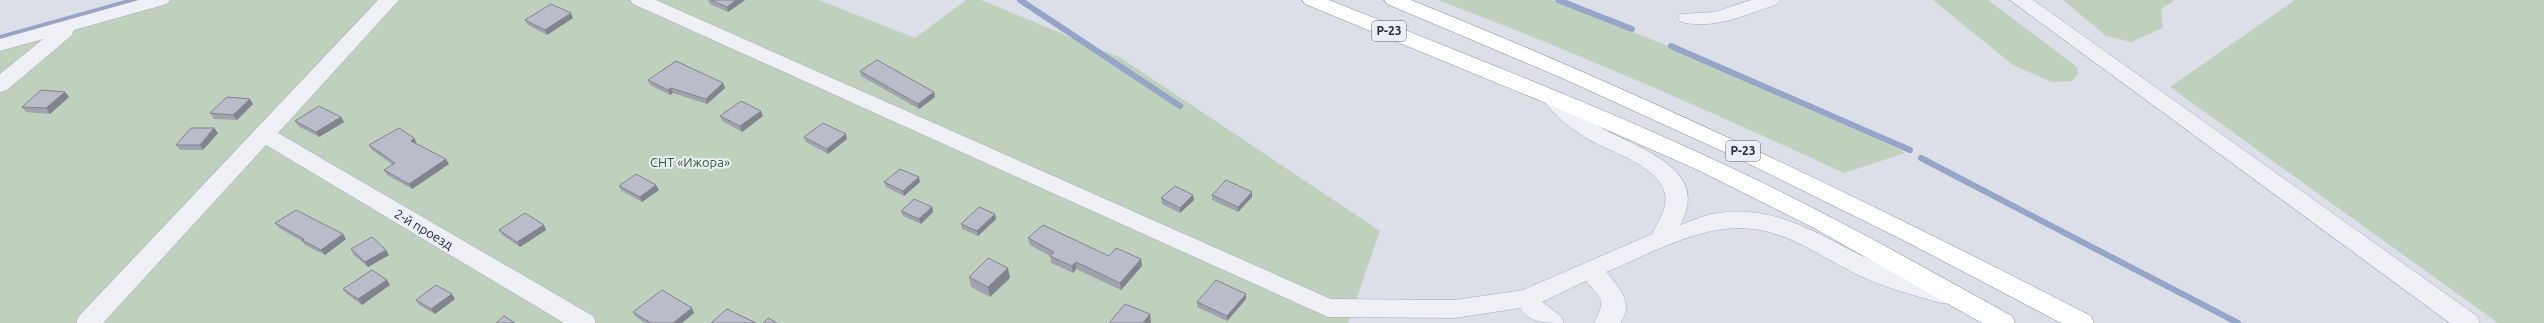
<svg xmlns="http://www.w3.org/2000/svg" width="2544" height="323" font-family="Ubuntu,sans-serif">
	<rect width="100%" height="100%" fill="#dcdfe7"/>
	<g fill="#bfd1bd">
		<path d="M135,0H819L915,38L966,0H981L1121,58L1380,231L1348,323H0V37Z"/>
		<path d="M1438,0H1552L1663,44L1899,149L1905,153L1844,173C1710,111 1576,52 1438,0Z"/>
		<path d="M1933,0H1988L2077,67L2078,74L2072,81L2052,82L2013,65Z"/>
		<path d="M2063,0H2175L2161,9L2163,28L2131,42L2106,36Z"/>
		<path d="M2295,0H2544V323H2498L2170,87Z"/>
	</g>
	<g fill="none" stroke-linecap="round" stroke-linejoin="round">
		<g stroke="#95a5c9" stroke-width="6">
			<path d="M1020,0L1180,106"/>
			<path d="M1558,0L1632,29"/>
			<path d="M0,38L136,0"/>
			<path d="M1671,46L1910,150"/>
			<path d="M1921,158L2238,323"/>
		</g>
		<g stroke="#a5a9b4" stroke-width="1">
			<g id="minor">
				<path d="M139,0H170L167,4L74,30L72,35L7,90L0,92V74L43,39L0,51V39Z"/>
				<path d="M378,0H399L278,133L593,316L596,323H564L266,145L103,323H76L79,316Z"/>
				<path d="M630,0H656L1331,299L1455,300L1523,290L1652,234C1658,222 1668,208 1665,194C1660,167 1612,152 1590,140C1572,130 1553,115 1542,98L1545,93C1550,92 1555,91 1559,93C1567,97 1573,106 1580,112C1586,118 1594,123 1602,128C1638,149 1712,168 1680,225C1692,221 1705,214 1718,213C1780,204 1824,239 1877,263C1902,276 1931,281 1958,290L1961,296L1958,302C1945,306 1935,301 1923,298C1902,292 1880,285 1860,276C1819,256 1785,228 1738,228C1695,228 1645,256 1606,272C1619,287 1635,304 1620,323H1594C1606,299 1603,301 1586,281L1542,302L1561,316L1564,323C1546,323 1529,323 1520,308L1455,318L1328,317L633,4Z"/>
				<path d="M1751,0H1780L1777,4C1746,15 1714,30 1681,22L1678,18L1681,14L1715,12Z"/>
				<path d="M2010,0H2033L2477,316L2480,323H2450Z"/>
			</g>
		</g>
		<g stroke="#83899e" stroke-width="1">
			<g id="highway">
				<path d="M1302,0H1329C1472,57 1616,112 1755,179C1842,221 1927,269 2012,316L2015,323H1982L1812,227L1700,171L1553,106L1305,4Z"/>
				<path d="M1384,0H1411C1643,93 1868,201 2091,316L2094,323H2061L1905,241L1735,157L1562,78L1387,4Z"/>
			</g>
		</g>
		<use href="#minor" fill="#eff0f5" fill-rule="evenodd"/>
		<use href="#highway" fill="#fff" fill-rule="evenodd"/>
	</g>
	<g fill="#9fa3ae">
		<path d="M708,0H745L728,12L710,4Z"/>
		<path d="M573,18L547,35L528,25L525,20Z"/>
		<path d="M860,71L935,97L919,109L861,76Z"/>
		<path d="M648,80L723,83L725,88L707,104L673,93L670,95L650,85Z"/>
		<path d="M65,92L69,97L50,114L26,112L22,107Z"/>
		<path d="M253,104L237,120L214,119L210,113Z"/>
		<path d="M720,116H763L742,132L722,121Z"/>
		<path d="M341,117L344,122L319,137L298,126L295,121Z"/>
		<path d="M214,128L218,133L203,150H180L176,145Z"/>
		<path d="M804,137L847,139L828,154L806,142Z"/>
		<path d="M414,138L417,144L449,164L412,189L387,175L384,170L393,165L372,150L369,145Z"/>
		<path d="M884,182H920L904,196L886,187Z"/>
		<path d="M619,186L659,190L642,202L622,191Z"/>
		<path d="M1252,192V197L1238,212L1212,200V195Z"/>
		<path d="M1161,198L1194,200L1180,213L1162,204Z"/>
		<path d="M932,207L933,212L921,224L903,216L901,211Z"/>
		<path d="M995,214L996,219L978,236L962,229L961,224Z"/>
		<path d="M275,223L346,239L325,255L305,245L303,242L279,228Z"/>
		<path d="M499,230H546L520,247L502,235Z"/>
		<path d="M1028,238L1109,256L1141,259L1142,266L1121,290L1076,269L1073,273L1051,263L1050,256L1030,245Z"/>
		<path d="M351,249L389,255L368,267L354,255Z"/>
		<path d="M969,277L1010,278L990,297L971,287Z"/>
		<path d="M387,280L390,285L362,305L347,294L343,289Z"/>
		<path d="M452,294L455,299L435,314L419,305L416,300Z"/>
		<path d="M1246,299L1227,321L1197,307V302Z"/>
		<path d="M633,312L694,313L682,323H645L636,317Z"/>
	</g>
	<g fill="#82848d">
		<path d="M736,0H745L728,12L727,7Z"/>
		<path d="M571,13L573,18L547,35L545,30Z"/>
		<path d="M723,83L725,88L707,104L706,99Z"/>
		<path d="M671,88L673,93L670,95L668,90Z"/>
		<path d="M65,92L69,97L50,114L46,108Z"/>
		<path d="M934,92L935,97L919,109L918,104Z"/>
		<path d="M250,99L253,104L237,120L233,115Z"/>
		<path d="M761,111L763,116L742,132L740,126Z"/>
		<path d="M341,117L344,122L319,137L316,132Z"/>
		<path d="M214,128L218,133L203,150L200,145Z"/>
		<path d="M846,134L847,139L828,154L827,149Z"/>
		<path d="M414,138L417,144L413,146L411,141Z"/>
		<path d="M446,159L449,164L412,189L409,184Z"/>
		<path d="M919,177L920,182L904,196L903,191Z"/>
		<path d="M656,185L659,190L642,202L640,197Z"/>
		<path d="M1252,192V197L1238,212V207Z"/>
		<path d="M1193,195L1194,200L1180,213V208Z"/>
		<path d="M932,207L933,212L921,224L919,219Z"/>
		<path d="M995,214L996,219L978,236L977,231Z"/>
		<path d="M544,225L546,230L520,247L517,242Z"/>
		<path d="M343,234L346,239L325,255L321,250Z"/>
		<path d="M386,250L389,255L368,267L365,262Z"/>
		<path d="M1141,259L1142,266L1121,290L1120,283Z"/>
		<path d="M1076,262V269L1073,273L1072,266Z"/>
		<path d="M1008,268L1010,278L990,297L988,287Z"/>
		<path d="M387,280L390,285L362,305L358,299Z"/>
		<path d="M452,294L455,299L435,314L431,309Z"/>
		<path d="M1246,294V299L1227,321V316Z"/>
		<path d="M692,308L694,313L682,323H673Z"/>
		<path d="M1150,314L1151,323H1143Z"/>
	</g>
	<g fill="#b9bdca" stroke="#82848d">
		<path d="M711,0H736L727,7Z"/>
		<path d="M551,4L571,13L545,30L525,20Z"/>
		<path d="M877,60L934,92L918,104L860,71Z"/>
		<path d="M676,61L723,83L706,99L671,88L668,90L648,80Z"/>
		<path d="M41,90L65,92L46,108L22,107Z"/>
		<path d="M227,97L250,99L233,115L210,113Z"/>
		<path d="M741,101L761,111L740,126L720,116Z"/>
		<path d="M319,106L341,117L316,132L295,121Z"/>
		<path d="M823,123L846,134L827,149L804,137Z"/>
		<path d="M191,128H214L200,145H176Z"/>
		<path d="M399,128L414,138L411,141L446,159L409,184L384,170L395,163L369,145Z"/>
		<path d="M900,169L919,177L903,191L884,182Z"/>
		<path d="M636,174L656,185L640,197L619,186Z"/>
		<path d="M1226,180L1252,192L1238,207L1212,195Z"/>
		<path d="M1175,186L1193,195L1180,208L1161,198Z"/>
		<path d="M914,199L932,207L919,219L901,211Z"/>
		<path d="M979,207L995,214L977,231L961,224Z"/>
		<path d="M296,210L343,234L321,250L302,240L304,239L275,223Z"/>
		<path d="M525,213L544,225L517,242L499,230Z"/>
		<path d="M1043,225L1109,256L1116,248L1141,259L1120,283L1076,262L1072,266L1050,256L1054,252L1028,238Z"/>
		<path d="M372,237L386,250L365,262L351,249Z"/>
		<path d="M988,258L1008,268L988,287L969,277Z"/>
		<path d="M372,270L387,280L358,299L343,289Z"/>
		<path d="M1216,280L1246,294L1227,316L1197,302Z"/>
		<path d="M436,285L452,294L431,309L416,300Z"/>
		<path d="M662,290L692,308L673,323H651L633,312Z"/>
		<path d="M1125,304L1150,314L1143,323H1109Z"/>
		<path d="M727,309L756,323H711Z"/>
		<path d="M504,316L515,323H496Z"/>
		<path d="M768,318L777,323H763Z"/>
	</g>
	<g text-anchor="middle" stroke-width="4" stroke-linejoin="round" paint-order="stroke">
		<g fill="#eceef5" stroke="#616575" stroke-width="1">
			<rect x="1372" y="21" width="34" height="20" rx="3"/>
			<rect x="1726" y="141" width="34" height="20" rx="3"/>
		</g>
		<g font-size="12" font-weight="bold" fill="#262a3e">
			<text x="1389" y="35">Р-23</text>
			<text x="1743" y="155">Р-23</text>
		</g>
		<g font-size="13" fill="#325a32" stroke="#eceef5">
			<text x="690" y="167">СНТ «Ижора»</text>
		</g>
		<g font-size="13" fill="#262a3e" stroke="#eceef5">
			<text transform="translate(424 229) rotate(31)" y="5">2-й проезд</text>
		</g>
	</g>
</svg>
